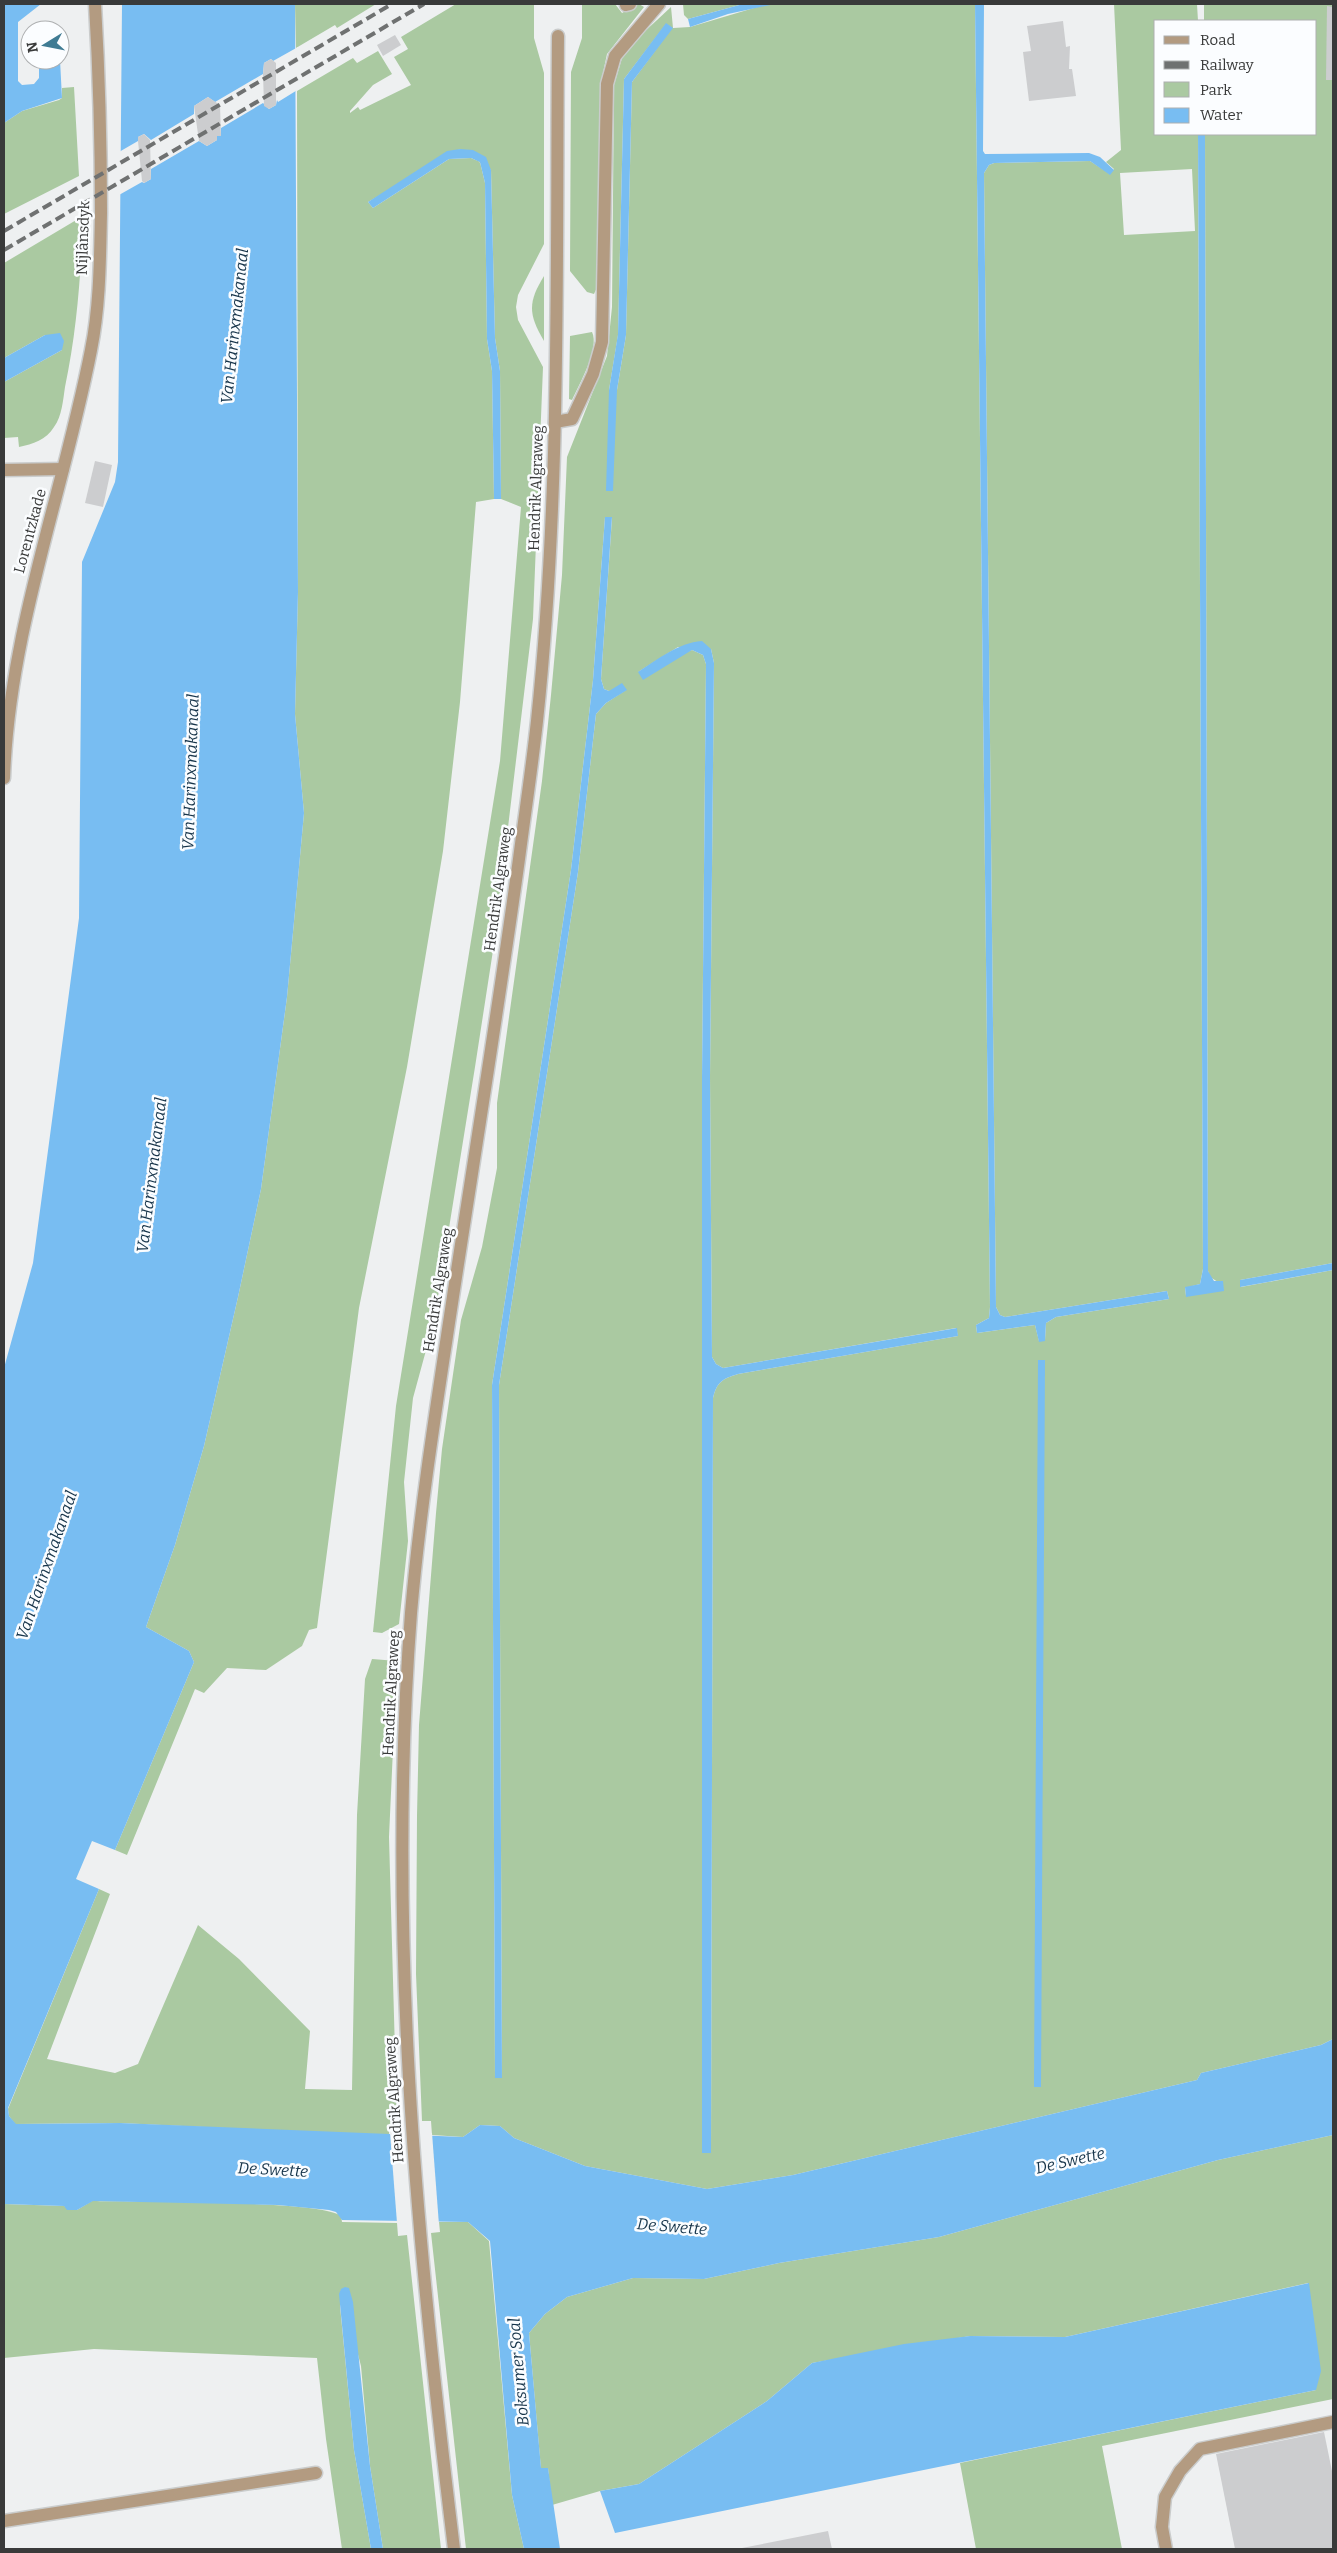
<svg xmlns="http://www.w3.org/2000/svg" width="1337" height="2553" font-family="Bitter,serif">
	<rect width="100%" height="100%" fill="#eef0f1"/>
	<g fill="#aac9a1" fill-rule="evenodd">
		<path d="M295,4H376L337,28L335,25L296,48Z"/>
		<path d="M456,4H534V38L544,73V244L518,295L516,307L518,320L543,367L533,619L494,944L475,1067L434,1321L413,1398L404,1482L408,1541L399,1624L382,1633L373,1632L396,1406L500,761L521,507L501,499L500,371L495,338L491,170L460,149L368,202L373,208L449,159L471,158L480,162L485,183L487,339L492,371L494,499L476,502L460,702L443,851L407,1067L359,1308L317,1628L309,1630L302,1646L266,1670L227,1668L204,1693L195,1689L127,1855L115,1850L194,1662L189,1651L146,1627L175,1545L204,1446L238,1297L261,1189L287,997L304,813L295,714L298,592L297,91L353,58L357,63L378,51L392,74L373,85L350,111V113L358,107L360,110L411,85L394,57L408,49L401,37Z"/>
		<path d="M582,4H615L622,13L639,4L644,7L607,54L601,82L599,283L594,294L587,292L570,271L571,72L582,38Z"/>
		<path d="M683,4H743L688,19L684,15Z"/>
		<path d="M767,4H975L990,1307L989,1318L976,1325L977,1333L1035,1325L1039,1341L1045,1340L1046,1323L1056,1317L1169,1299L1167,1291L1005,1317L1000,1315L996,1307L984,173L989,165L994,163L1090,161L1110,174L1114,169L1106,162L1121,150L1114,4H1197L1198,21H1156V134H1198L1203,1269L1200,1284L1185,1288L1186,1296L1218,1282L1210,1277L1208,1271L1205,134H1316V21H1204V4H1333V1263L1240,1280L1241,1287L1333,1270V2039L1321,2045L1201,2073L1197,2080L793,2175L707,2189L585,2166L514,2138L500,2126L480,2125L463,2137L432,2135L431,2121H422L416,1974L417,1816L419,1725L436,1513L442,1449L461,1320L482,1247L497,1168V1103L542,781L551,695L562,575L567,457L607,356L612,307L614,85L622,58L642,34L671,7L673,28L690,27ZM666,24L672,28L632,82L626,335L617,390H609L618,335L624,79ZM1192,169L1195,231L1124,235L1120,173ZM605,517L612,518L601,679L604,689L609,691L626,690L606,703L596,714L578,872L499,1385L502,2077L495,2078L492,1385L571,870L593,680ZM678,647L711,649L714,663L710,1077L712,1357L716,1364L723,1368L956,1328L958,1336L738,1374C722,1379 717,1382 713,1398L711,2153H702V1078L706,664L703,655L692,650L638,672Z"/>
		<path d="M74,87L79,176L4,214V123L22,111L59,100L62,98V88Z"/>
		<path d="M83,216C81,274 77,330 65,387C63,400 62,416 54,427C46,440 33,444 19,447L18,437L4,438V382L62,350L45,335L4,358V263Z"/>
		<path d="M544,276V341C528,314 528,302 544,276Z"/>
		<path d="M592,332C600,348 579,385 572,400L569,399L570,336Z"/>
		<path d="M372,1659L397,1661L389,1837L397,2123L389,2124V2136L120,2123L15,2124L9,2116L8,2109L99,1889L110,1894L47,2059L115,2073L138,2064L198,1925L239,1959L310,2031L305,2089L352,2090L357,1815L365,1679Z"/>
		<path d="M1333,2135V2399L1102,2446L1122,2549H976L960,2463L1316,2390L1308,2283L1065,2337L970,2336L812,2363L767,2401L639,2484L600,2491L552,2505L548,2468L541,2469L529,2333L545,2314L567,2297L633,2278L704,2279L779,2263L939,2237L1218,2160Z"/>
		<path d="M92,2201C130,2202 322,2200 341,2216L342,2222L397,2223L398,2236L407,2235L441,2549H383L370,2466L361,2366L341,2289L340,2306L354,2450L371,2549H342L326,2439L317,2358L94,2349L4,2358V2204L64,2206L77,2210Z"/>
		<path d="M439,2222H468L489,2241L512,2495L524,2549H466L431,2233L440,2232Z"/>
	</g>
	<g fill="#78bdf2">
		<path d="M4,4H41L18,22V81L22,85L34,84L39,78V60H60L62,98L22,111L4,123Z"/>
		<path d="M122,4H295L298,592L295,714L304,813L287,997L261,1189L238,1297L204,1446L175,1545L146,1627L189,1651L194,1662L115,1850L92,1841L76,1879L99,1889L8,2108L9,2116L16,2124L120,2123L463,2137L480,2125L500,2126L514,2138L585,2166L707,2189L793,2175L1197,2080L1201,2073L1321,2045L1333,2039V2135L1218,2160L939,2237L779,2263L704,2279L633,2278L567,2297L545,2314L529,2333L541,2468H548L560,2549H524L512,2495L490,2241L468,2222L342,2220L336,2212L329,2210L278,2205L93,2201L77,2210H67L64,2206L4,2204V1368L33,1263L79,918L82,562L115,482L118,462Z"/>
		<path d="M743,4H775L728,14L690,27L688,19Z"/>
		<path d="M975,4H984L983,151L985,154L1089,153L1100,157L1114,170L1110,175L1090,161L994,163L989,165L984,173L996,1307L1000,1315L1005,1317L1167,1291L1169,1299L1056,1317L1046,1323L1045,1341L1039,1342L1035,1325L977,1333L976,1325L989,1318L990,1307Z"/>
		<path d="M666,23L673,28L632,82L626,335L617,390L613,491H606L609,390L618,334L624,79Z"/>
		<path d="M1198,134H1205L1208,1271L1214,1281H1223L1224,1291L1186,1297L1185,1287L1200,1284L1203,1269Z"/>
		<path d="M460,149L473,150L486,157L491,170L495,338L500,371L501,499H494L492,371L487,339L485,183L480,162L471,158L449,159L373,208L368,202L447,151Z"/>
		<path d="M60,333L64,341L62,350L4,382V358L45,335Z"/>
		<path d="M605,517H612L601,679L604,689L609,691L622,683L627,690L606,703L596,714L578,872L499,1385L502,2078H495L492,1385L571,870L593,680Z"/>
		<path d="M702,641L711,649L714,663L710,1077L712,1357L716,1364L723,1368L957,1328L958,1336L738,1374C722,1379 717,1382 713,1398L711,2153H702V1078L706,664L703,655L692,650L643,680L638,672C658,659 678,643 702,641Z"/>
		<path d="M1333,1263V1270L1240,1287V1280Z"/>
		<path d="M1038,1360H1045L1041,2087H1034Z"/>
		<path d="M1309,2283L1321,2371L1316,2390L615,2533L600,2491L639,2484L767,2401L812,2363L904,2344L970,2336L1065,2337Z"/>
		<path d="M345,2287L349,2288L353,2302L370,2466L383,2549H371L354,2450L339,2294L341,2289Z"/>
	</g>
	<g fill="#eef0f1">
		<path d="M298,47L299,89L278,102L277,100L276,105L269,109L263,103L221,128V136H217V140L207,146L199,141L151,169V179L144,183L142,182L119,195V152L138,141V137L144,134L151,140L194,114V106L208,97L215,102L263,74L264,63L271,59L273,61Z"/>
		<path d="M390,2133H432L439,2225L397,2223Z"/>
	</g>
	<g fill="#cccdcf">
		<path d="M1327,6L1333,7V80H1326Z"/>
		<path d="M1063,21L1066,47L1070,46L1069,69H1072L1076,96L1029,101L1023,52L1031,51L1027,26Z"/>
		<path d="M395,35L401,45L383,56L377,45Z"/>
		<path d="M271,59L276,63V105L269,109L264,106L263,74L264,63Z"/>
		<path d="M208,97L220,105L221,136H217V140L207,146L199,141L194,106Z"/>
		<path d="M144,134L150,140L151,179L144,183L142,181L138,141V137Z"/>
		<path d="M95,461L112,465L103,507L85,503Z"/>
		<path d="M1324,2432L1333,2476V2549H1235L1216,2454Z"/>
		<path d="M828,2531L832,2549H742V2548Z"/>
	</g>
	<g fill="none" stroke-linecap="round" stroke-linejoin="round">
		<g stroke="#cacccc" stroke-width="15">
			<g id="minor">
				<path d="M626,5L630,4"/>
				<path d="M555,422L572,419L593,374L602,342L607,84L615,56L659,4"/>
				<path d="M4,470L63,469"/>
				<path d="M4,778C9,631 63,494 91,350C100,306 100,258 101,213C101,143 99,73 95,4"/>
				<path d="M4,2521L316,2473"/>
				<path d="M454,2549C416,2239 387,1926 411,1613C419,1520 433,1428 447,1336C471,1177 497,1018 519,859C525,813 532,767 537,721C561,493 556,264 558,36"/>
				<path d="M1166,2549L1162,2527L1165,2497L1180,2471L1200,2449L1333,2422"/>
			</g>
		</g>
		<use href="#minor" stroke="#b39b81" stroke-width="12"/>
		<g stroke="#6f7171" stroke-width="4" stroke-dasharray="10 5" stroke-linecap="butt">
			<path d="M4,231L392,4"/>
			<path d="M4,250L424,4"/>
		</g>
	</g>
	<g text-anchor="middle" stroke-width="5" stroke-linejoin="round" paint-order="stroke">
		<g font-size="15" fill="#393a3a" stroke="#fbfdff">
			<text transform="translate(83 238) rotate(-88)" y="5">Nijlânsdyk</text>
			<text transform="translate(536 488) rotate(-88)" y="5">Hendrik Algraweg</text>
			<text transform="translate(30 531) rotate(-75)" y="5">Lorentzkade</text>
			<text transform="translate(498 889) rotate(-82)" y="5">Hendrik Algraweg</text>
			<text transform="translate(438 1290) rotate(-81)" y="5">Hendrik Algraweg</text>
			<text transform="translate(391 1693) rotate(-87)" y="5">Hendrik Algraweg</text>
			<text transform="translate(394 2100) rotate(-94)" y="5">Hendrik Algraweg</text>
		</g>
		<g font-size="16" font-style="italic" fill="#16344a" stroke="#fbfdff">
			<text transform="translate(234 326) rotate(-84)" y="6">Van Harinxmakanaal</text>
			<text transform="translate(190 772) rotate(-88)" y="6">Van Harinxmakanaal</text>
			<text transform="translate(151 1175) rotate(-83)" y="6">Van Harinxmakanaal</text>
			<text transform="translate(46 1565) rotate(-71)" y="6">Van Harinxmakanaal</text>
			<text transform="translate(1070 2160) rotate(-13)" y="6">De Swette</text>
			<text transform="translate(273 2169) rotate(3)" y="6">De Swette</text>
			<text transform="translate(672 2226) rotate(5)" y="6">De Swette</text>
			<text transform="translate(518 2372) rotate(-95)" y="6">Boksumer Soal</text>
		</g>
	</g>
	<rect width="1337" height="2553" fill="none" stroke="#393a3a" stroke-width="10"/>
	<rect x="1154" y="20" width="162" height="115" fill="#fbfdff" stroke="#adafb0"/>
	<rect x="1164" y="36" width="25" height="8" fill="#b39b81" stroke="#adafb0"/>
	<text x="1200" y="45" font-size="15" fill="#393a3a">Road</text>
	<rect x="1164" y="61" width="25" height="8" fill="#6f7171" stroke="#adafb0"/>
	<text x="1200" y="70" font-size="15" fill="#393a3a">Railway</text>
	<rect x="1164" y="82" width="25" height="15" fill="#aac9a1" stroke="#adafb0"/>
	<text x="1200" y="95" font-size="15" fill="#393a3a">Park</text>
	<rect x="1164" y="108" width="25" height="15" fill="#78bdf2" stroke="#adafb0"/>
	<text x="1200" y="120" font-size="15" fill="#393a3a">Water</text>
	<g transform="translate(45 45) rotate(260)"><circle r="24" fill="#fbfdff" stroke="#adafb0"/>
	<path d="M0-4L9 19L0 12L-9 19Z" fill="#3f7b93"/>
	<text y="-8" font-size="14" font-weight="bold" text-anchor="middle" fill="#393a3a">N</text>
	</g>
</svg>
